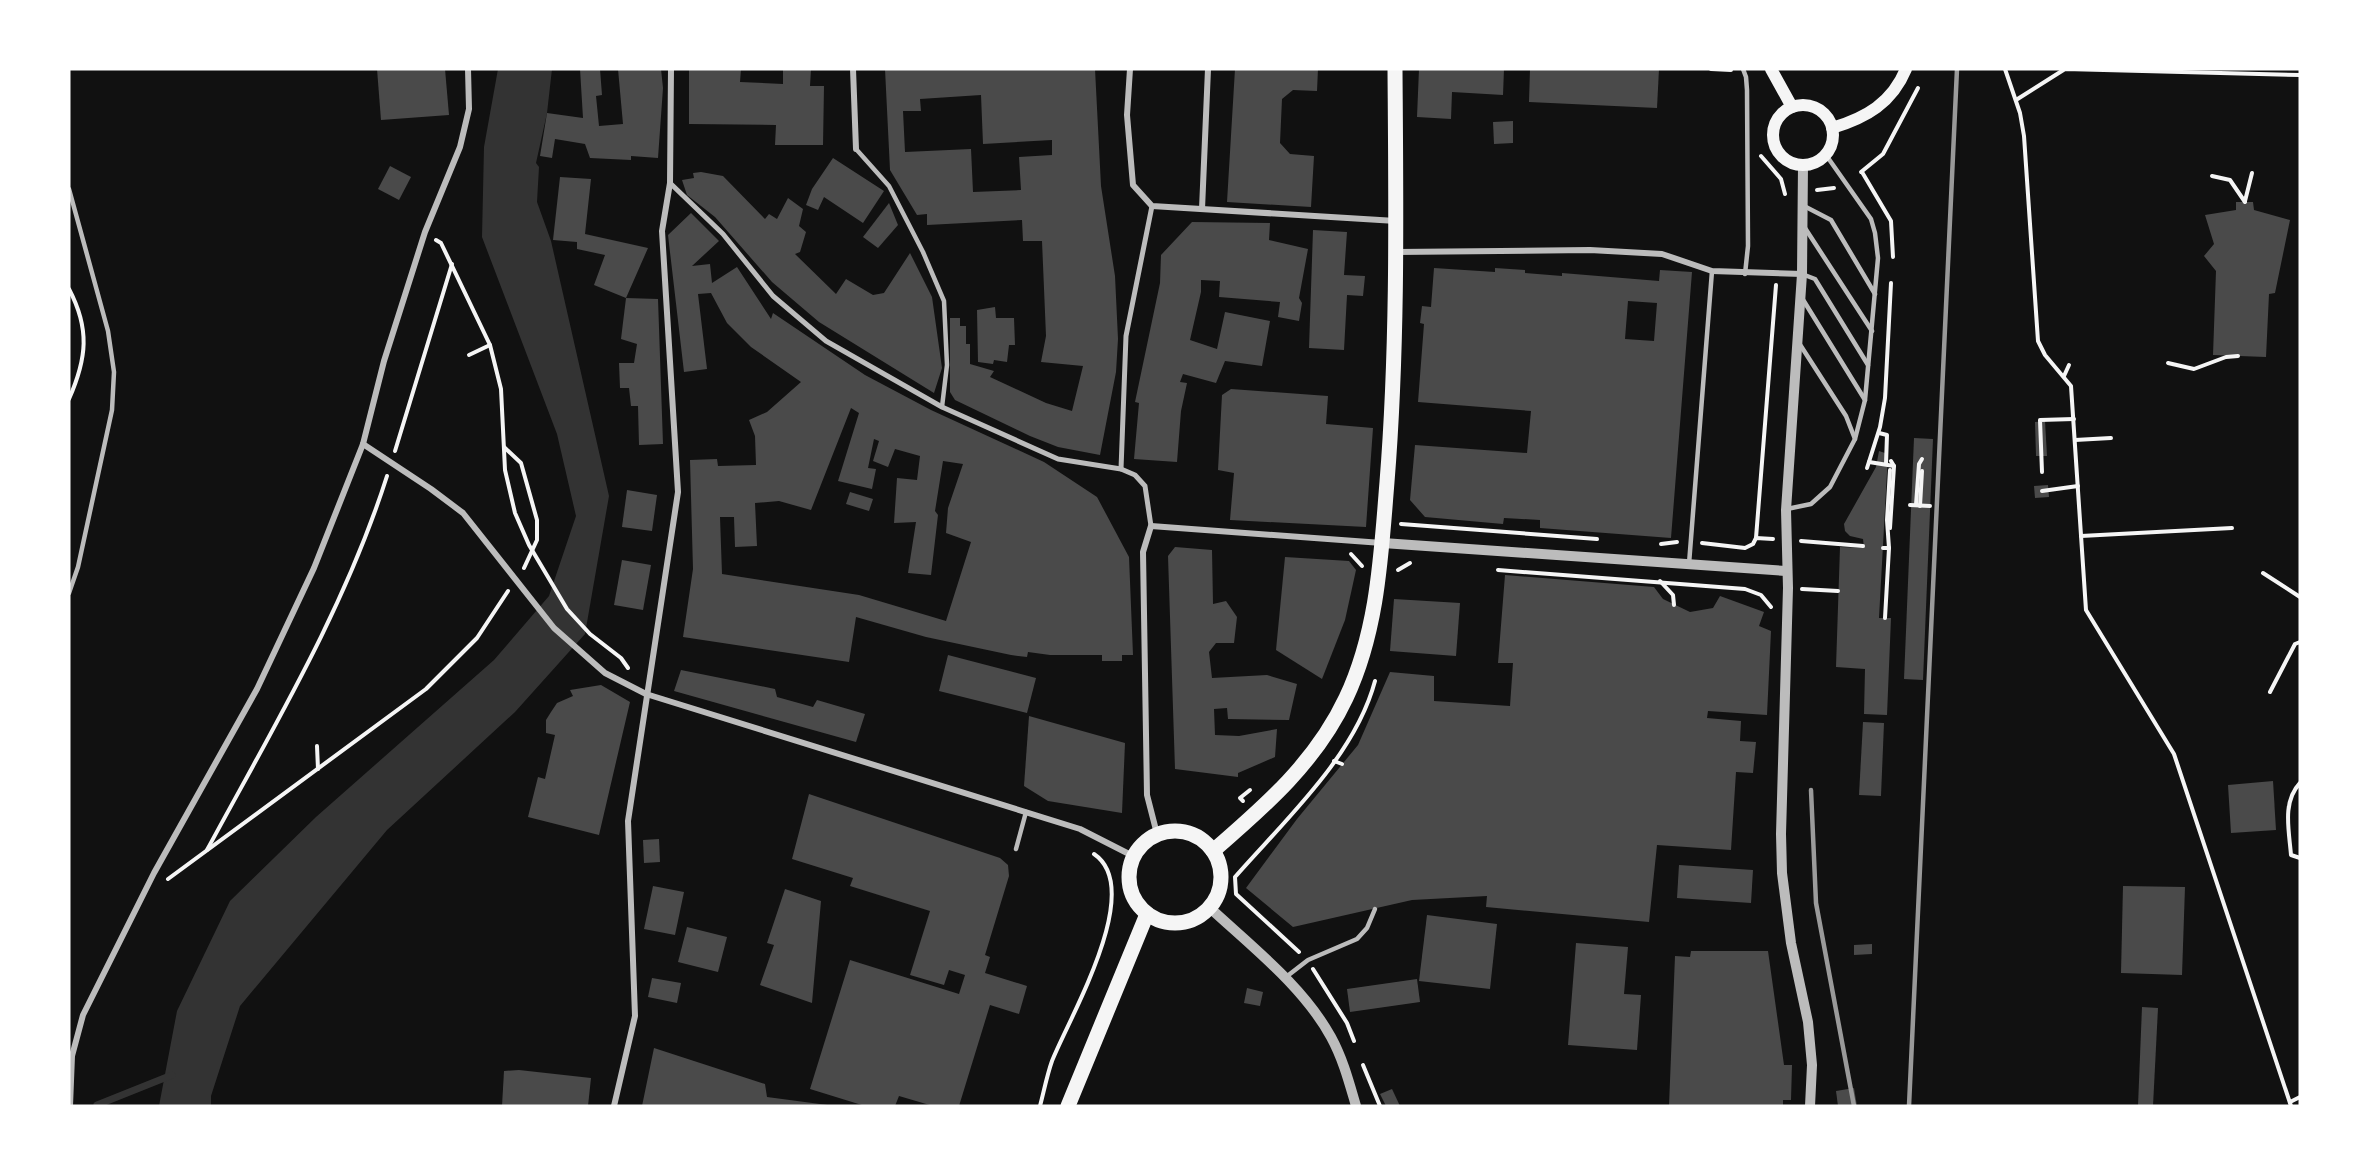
<svg xmlns="http://www.w3.org/2000/svg" width="2369" height="1175" font-family="'Titillium Web',sans-serif">
	<rect width="100%" height="100%" fill="#111"/>
	<path fill="#333" d="M498,69H552L547,113L536,163L539,167L537,202L551,241L609,496L585,634L515,712L387,830L240,1006L211,1096V1106H159L177,1011L230,901L316,817L494,660L549,596L576,516L557,434L482,237L484,147Z"/>
	<g fill="none" stroke-linecap="round" stroke-linejoin="round">
		<path stroke="#333" stroke-width="7" d="M97,1105L172,1075"/>
	</g>
	<g fill="#4a4a4a" fill-rule="evenodd">
		<path d="M377,69H445L449,115L381,120Z"/>
		<path d="M580,69H600L602,95L596,96L599,126L623,124L618,69H661L663,88L658,158L631,156V160L590,158L585,144L555,139L552,158L540,156L547,113L583,118Z"/>
		<path d="M689,69H741L740,82L783,84V69H811L810,86H824L823,145H775L776,125L689,124Z"/>
		<path d="M885,69H1095L1101,186L1115,276L1118,339L1116,372L1100,455L1058,447L1030,436L955,400L950,392V318H960V326H966V344H970V364L994,371L990,377L1046,403L1072,411L1083,366L1041,362L1046,336L1042,241H1023L1022,220L927,225V214L917,215L890,170ZM981,95L983,144L1052,140V155L1019,157L1021,190L973,192L971,149L905,152L903,111H921L920,99Z"/>
		<path d="M1235,69H1318L1317,91L1293,90L1282,99L1280,143L1290,154L1314,156L1311,207L1227,202Z"/>
		<path d="M1419,69H1504L1503,95L1452,92L1451,119L1417,117Z"/>
		<path d="M1530,69H1659L1657,108L1529,102Z"/>
		<path d="M1513,121V143L1494,144L1493,122Z"/>
		<path d="M833,158L884,191L863,223L824,197L818,210L806,205L812,189Z"/>
		<path d="M390,166L411,177L399,200L378,189Z"/>
		<path d="M701,172L723,176L765,219L769,214L777,219L788,198L803,209L799,226L806,232L800,252L795,254L836,294L846,279L873,295L884,293L910,253L932,297L942,368L934,393L819,322L772,282L715,217L687,195L682,180L694,178L693,173Z"/>
		<path d="M560,177L591,179L585,234L648,248L626,298L594,285L605,255L577,249V242L553,240Z"/>
		<path d="M2236,202H2253L2254,210L2290,220L2275,293L2269,294L2266,357L2213,355L2216,271L2204,256L2214,244L2205,215L2236,210Z"/>
		<path d="M889,203L898,225L878,248L863,237Z"/>
		<path d="M691,213L719,241L692,266L710,264L712,283L737,267L771,319L773,313L865,375L931,410L1044,462L1097,497L1129,557L1133,655H1122V661H1102V655H1050L1028,652L1027,657L1011,655L926,637L856,617L849,662L683,637L693,569L690,460L717,459L718,466L756,465L755,436L749,420L767,412L801,382L751,347L727,323L711,293L698,294L707,369L684,372L668,235ZM851,408L859,413L838,481L872,489L876,469L868,468L874,439L879,441L873,461L888,467L895,449L920,456L917,480L897,478L894,523L916,522L908,573L931,575L938,515L935,511L943,461L963,464L948,508L946,533L971,542L946,621L859,595L722,574L720,517H734L735,547L757,546L755,503L779,501L811,510Z"/>
		<path d="M1192,222L1270,223L1269,240L1308,249L1299,298L1302,303L1299,321L1278,317L1280,302L1219,297L1220,281L1201,280V292L1190,340L1217,349L1225,312L1270,321L1262,366L1225,361L1216,383L1183,374L1180,382L1187,383L1181,411L1177,462L1134,459L1139,403L1135,402L1160,283L1161,255Z"/>
		<path d="M1313,230L1347,232L1344,275L1365,276L1363,296L1347,295L1344,350L1309,348Z"/>
		<path d="M1434,268L1495,272V268L1525,270V273L1562,276V273L1659,281L1660,270L1692,272L1671,538L1540,528V520L1504,518L1503,524L1425,517L1410,500L1415,445L1527,453L1531,411L1418,402L1424,324L1420,323L1422,306L1431,307ZM1628,301L1657,303L1654,341L1625,339Z"/>
		<path d="M626,298L658,299L663,444L639,445L638,406H631L629,388H620L619,363H634L637,344L621,339Z"/>
		<path d="M995,307L996,318H1014L1015,345H1009L1007,362L994,360L993,364L978,362L977,310Z"/>
		<path d="M1231,389L1328,396L1326,424L1373,428L1366,527L1230,520L1234,473L1218,470L1222,395Z"/>
		<path d="M2045,421L2047,456H2036L2035,422Z"/>
		<path d="M1914,438L1933,439L1923,680L1904,679Z"/>
		<path d="M1879,451L1888,454L1879,618H1891L1887,715L1864,714L1865,669L1836,667L1840,547L1864,548L1863,539L1850,536L1845,531L1844,524L1876,467Z"/>
		<path d="M2048,485L2049,497L2035,498L2034,486Z"/>
		<path d="M627,490L657,495L652,531L622,527Z"/>
		<path d="M850,492L873,499L869,511L846,504Z"/>
		<path d="M1175,547L1212,550L1213,604L1226,601L1237,617L1234,643H1216L1209,652L1212,678L1267,675L1297,684L1289,720L1228,719L1227,708L1214,709L1215,735L1239,736L1277,729L1275,757L1238,773V777L1175,769L1168,556Z"/>
		<path d="M1285,557L1349,561L1356,570L1345,620L1322,679L1276,650Z"/>
		<path d="M622,560L651,565L643,610L614,605Z"/>
		<path d="M1505,575L1654,587L1663,599L1690,612L1713,608L1720,596L1764,612L1759,626L1771,631L1767,715L1708,711L1707,718L1741,721L1740,741L1756,742L1753,773L1736,772L1731,850L1657,845L1649,922L1486,907L1487,896L1412,900L1293,927L1246,888L1297,819L1358,745L1390,672L1434,676V701L1510,706L1513,663H1498Z"/>
		<path d="M1394,599L1460,603L1456,656L1390,651Z"/>
		<path d="M948,655L1036,678L1027,713L939,691Z"/>
		<path d="M681,670L775,689L777,697L813,707L817,700L865,714L856,742L674,691Z"/>
		<path d="M601,685L630,702L599,835L528,817L538,777L545,779L555,735L546,733V720L551,712L557,703L573,696L570,690Z"/>
		<path d="M1029,716L1125,743L1122,813L1048,801L1024,786Z"/>
		<path d="M1863,722L1884,723L1881,796L1859,795Z"/>
		<path d="M2273,781L2276,830L2231,833L2228,785Z"/>
		<path d="M809,794L1000,858L1008,865L1009,876L985,955L990,957L985,973L1027,986L1019,1014L990,1005L959,1106H933L899,1096L895,1106H865L810,1089L850,960L959,994L965,975L949,970L944,985L910,975L930,911L850,886L853,878L792,859Z"/>
		<path d="M659,839L660,862L644,863L643,840Z"/>
		<path d="M1679,865L1753,870L1751,903L1677,898Z"/>
		<path d="M653,886L684,892L675,935L644,929Z"/>
		<path d="M2123,886L2185,887L2182,975L2121,973Z"/>
		<path d="M785,889L821,901L812,1003L760,985L774,945L767,943Z"/>
		<path d="M1427,915L1497,924L1490,989L1419,981Z"/>
		<path d="M687,927L727,937L718,972L678,962Z"/>
		<path d="M1576,943L1628,947L1624,994L1641,995L1637,1050L1568,1045Z"/>
		<path d="M1872,944V954L1854,955V945Z"/>
		<path d="M1691,951H1768L1784,1065H1792L1791,1100H1783V1106H1669L1675,956L1690,957Z"/>
		<path d="M652,978L681,983L677,1003L648,997Z"/>
		<path d="M1417,979L1420,1002L1350,1012L1347,989Z"/>
		<path d="M1247,988L1263,992L1260,1006L1244,1003Z"/>
		<path d="M2142,1007L2158,1008L2153,1106H2138Z"/>
		<path d="M654,1048L765,1084L767,1097L835,1106H642Z"/>
		<path d="M519,1070L591,1078L588,1106H502L504,1071Z"/>
		<path d="M1854,1088L1857,1106H1838L1836,1091Z"/>
		<path d="M1392,1089L1400,1106H1386L1380,1094Z"/>
	</g>
	<g fill="none" stroke-linecap="round" stroke-linejoin="round">
		<g stroke="#f5f5f5" stroke-width="4">
			<path d="M1711,69L1731,70"/>
			<path d="M2005,69L2020,113L2024,136L2038,341L2045,355L2071,386L2086,610L2174,754L2291,1106"/>
			<path d="M2016,100L2065,69L2300,75"/>
			<path d="M1761,156L1781,179L1785,194"/>
			<path d="M1861,172L1883,154L1918,88"/>
			<path d="M1862,172L1891,221L1893,257"/>
			<path d="M2212,176L2230,180L2245,202"/>
			<path d="M1817,190L1834,188"/>
			<path d="M2245,201L2252,173"/>
			<path d="M436,240L441,243L490,345L501,389L505,470L515,513L529,545L567,609L590,634L621,658L628,668"/>
			<path d="M69,289C90,329 87,358 69,399"/>
			<path d="M469,355L490,345"/>
			<path d="M2168,363L2194,369L2226,357L2238,356"/>
			<path d="M2064,376L2069,365"/>
			<path d="M1879,433L1887,435L1886,464"/>
			<path d="M2075,440L2111,438"/>
			<path d="M504,447L521,463L537,520V540L524,568"/>
			<path d="M395,451L452,264"/>
			<path d="M1869,462L1894,466"/>
			<path d="M1867,468L1880,427L1885,398L1891,283"/>
			<path d="M2042,472L2040,420L2074,419"/>
			<path d="M2042,491L2078,486"/>
			<path d="M1910,505L1930,506"/>
			<path d="M1916,505L1919,464L1922,459"/>
			<path d="M1920,506L1922,471"/>
			<path d="M1401,524L1597,539"/>
			<path d="M1890,528L1894,466L1891,461"/>
			<path d="M2081,536L2232,528"/>
			<path d="M1756,538L1776,285"/>
			<path d="M1801,541L1863,546"/>
			<path d="M1702,543L1745,548L1753,544L1756,538L1773,539"/>
			<path d="M1661,544L1677,542"/>
			<path d="M1883,548H1889L1887,520L1890,470"/>
			<path d="M1351,554L1362,566"/>
			<path d="M1398,570L1410,563"/>
			<path d="M1498,570L1745,589L1761,595L1771,607"/>
			<path d="M2263,573L2300,597"/>
			<path d="M1660,581L1673,595L1674,605"/>
			<path d="M1802,589L1838,591"/>
			<path d="M1885,618L1889,548"/>
			<path d="M2270,692L2295,644L2300,642"/>
			<path d="M317,746L318,769"/>
			<path d="M1334,761L1342,764"/>
			<path d="M2300,783C2282,802 2289,830 2291,855L2300,858"/>
			<path d="M1243,801L1240,798L1250,790"/>
			<path d="M207,850C273,728 345,608 387,476"/>
			<path d="M168,879L426,689L477,638L508,591"/>
			<path d="M1299,952L1236,894L1235,877C1285,820 1355,756 1375,681"/>
			<path d="M1313,969L1347,1023L1354,1041"/>
			<path d="M1363,1065L1380,1106"/>
			<path d="M2290,1102L2300,1097"/>
			<path d="M1040,1106C1044,1091 1047,1075 1052,1061C1069,1018 1146,889 1094,854"/>
		</g>
		<g stroke="#bcbcbc" stroke-width="4.5">
			<path d="M1743,69L1746,77L1747,90L1748,246L1745,274"/>
			<path d="M856,149L889,186L923,252L944,301L947,365L942,407"/>
			<path d="M69,189L108,331L114,372L112,410L78,567L69,593"/>
			<path d="M1804,206L1831,220L1875,294"/>
			<path d="M1805,228L1872,331"/>
			<path d="M1802,274L1815,279L1868,365"/>
			<path d="M1802,298L1865,400"/>
			<path d="M1799,343L1846,416L1855,439"/>
			<path d="M1787,509L1811,504L1830,487L1855,439L1865,400L1878,258L1875,233L1871,219L1826,155"/>
			<path d="M1689,564L1712,271"/>
			<path d="M1016,849L1026,812"/>
			<path d="M1286,977L1308,960L1357,939L1367,928L1375,909"/>
		</g>
		<g stroke="#bcbcbc" stroke-width="5">
			<path d="M670,183L723,234L773,296L826,341L942,407L1058,459L1121,469L1135,475L1145,486L1151,526"/>
			<path d="M1121,469L1126,336L1152,206"/>
		</g>
		<g stroke="#bcbcbc" stroke-width="6">
			<path d="M853,69L856,149"/>
			<path d="M1130,69L1127,115L1133,185L1152,206L1396,221"/>
			<path d="M1202,209L1208,69"/>
			<path d="M1396,252L1590,250L1662,254L1712,271L1802,274"/>
			<path d="M363,444L431,489L463,513L554,628L605,673L646,694L1080,829L1133,856"/>
			<path d="M1157,834L1147,795L1143,552L1151,526L1382,543"/>
			<path d="M70,1106L72,1056L83,1015L154,873L257,689L314,568L363,444L384,361L425,232L460,147L469,109L468,69"/>
			<path d="M614,1106L635,1016L628,821L678,492L662,231L670,183L671,69"/>
		</g>
		<g stroke="#bcbcbc" stroke-width="10">
			<path d="M1803,165L1802,274L1786,510L1788,588L1781,834L1782,873L1791,943L1808,1022L1812,1065L1810,1106"/>
			<path d="M1383,543L1786,571"/>
			<path d="M1209,907C1252,947 1303,986 1331,1037C1343,1059 1349,1082 1356,1106"/>
		</g>
		<g stroke="#f5f5f5" stroke-width="12">
			<path d="M1771,69L1792,107"/>
			<circle cx="1803" cy="135" r="30"/>
			<path d="M1832,128C1866,118 1892,103 1906,69"/>
		</g>
		<g stroke="#f5f5f5" stroke-width="15">
			<circle cx="1175" cy="877" r="46"/>
			<path d="M1213,851C1265,806 1316,762 1346,698C1378,630 1381,555 1387,482C1398,344 1396,207 1395,69"/>
			<path d="M1068,1106L1147,914"/>
		</g>
		<g stroke="#9a9a9a" stroke-width="4.5">
			<path d="M1811,790L1816,903L1854,1106"/>
			<path d="M1909,1106L1957,69"/>
		</g>
	</g>
	<rect width="2369" height="1175" fill="none" stroke="#ffffff" stroke-width="141"/>
</svg>
